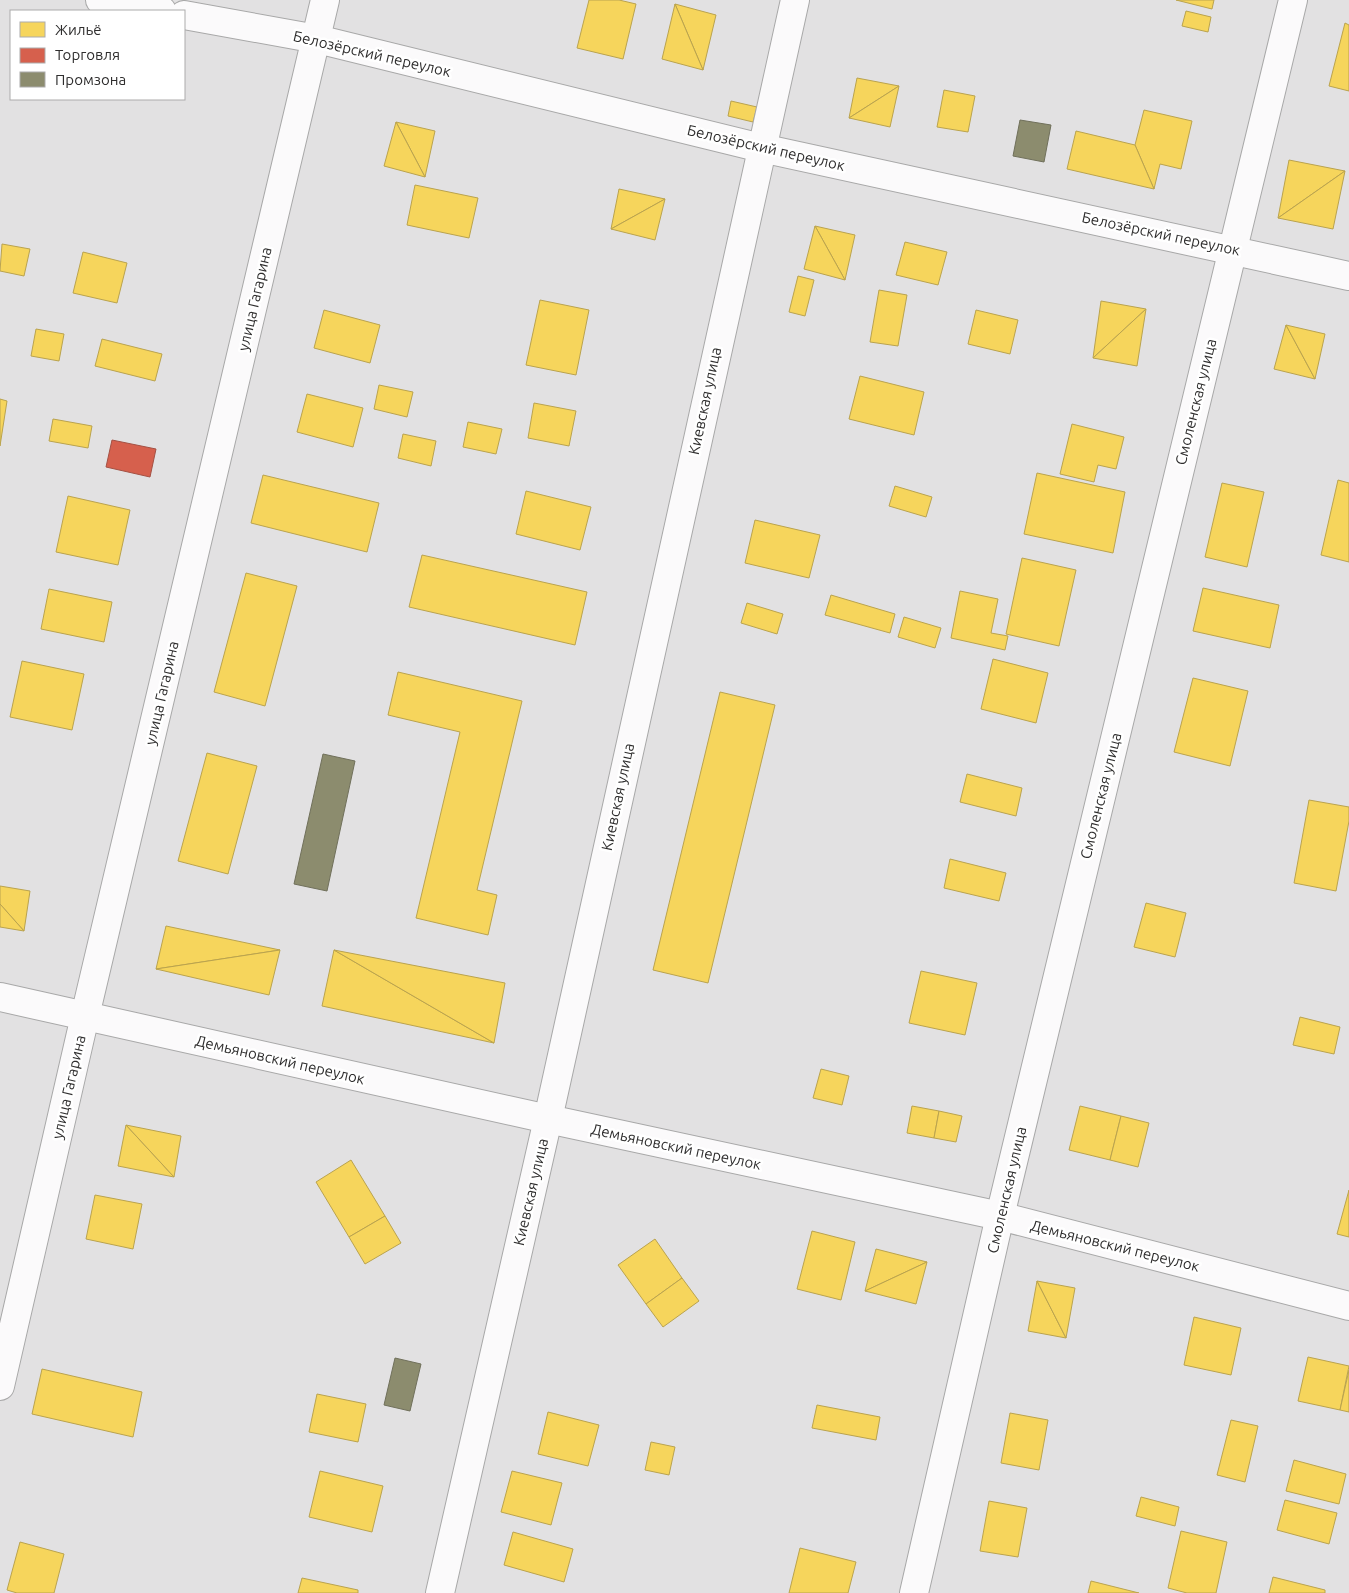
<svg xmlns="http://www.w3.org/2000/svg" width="1349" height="1593" font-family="Ubuntu,sans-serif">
	<rect width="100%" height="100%" fill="#e2e1e2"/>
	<g fill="#f6d55c" stroke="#baa34e">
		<path d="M589,0H619L636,4L623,59L577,48Z"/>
		<path d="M1176,0H1214L1212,9Z"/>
		<path d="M675,4L716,15L703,70Z"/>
		<path d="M675,4L703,70L662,59Z"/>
		<path d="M1186,11L1211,17L1208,32L1182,26Z"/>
		<path d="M1345,23L1349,25V91L1329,86Z"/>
		<path d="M857,78L899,86L849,118Z"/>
		<path d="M899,86L890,127L849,118Z"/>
		<path d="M944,90L975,96L968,132L937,127Z"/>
		<path d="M731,101L757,107L753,122L728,116Z"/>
		<path d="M1144,110L1192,121L1181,169L1160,164L1154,189L1135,145Z"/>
		<path d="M396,122L435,131L425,177Z"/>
		<path d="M396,122L425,177L384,166Z"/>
		<path d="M1076,131L1135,145L1154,189L1067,169Z"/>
		<path d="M1289,160L1345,171L1278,218Z"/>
		<path d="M1345,171L1333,229L1278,218Z"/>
		<path d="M415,185L478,198L469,238L407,225Z"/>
		<path d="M619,189L665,199L611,229Z"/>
		<path d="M665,199L655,240L611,229Z"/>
		<path d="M815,226L855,235L845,280Z"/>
		<path d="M815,226L845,280L804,269Z"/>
		<path d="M905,242L947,252L938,285L896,275Z"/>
		<path d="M2,244L30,249L24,276L0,271Z"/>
		<path d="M83,252L127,263L117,303L73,293Z"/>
		<path d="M798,276L814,280L805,316L789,312Z"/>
		<path d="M879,290L907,295L898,346L870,342Z"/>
		<path d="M540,300L589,310L576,375L526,365Z"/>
		<path d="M1101,301L1146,309L1093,358Z"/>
		<path d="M1146,309L1137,366L1093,358Z"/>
		<path d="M324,310L380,325L370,363L314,348Z"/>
		<path d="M976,310L1018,320L1010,354L968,344Z"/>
		<path d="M1286,325L1315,379L1274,369Z"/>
		<path d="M1286,325L1325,334L1315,379Z"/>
		<path d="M36,329L64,334L59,361L31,356Z"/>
		<path d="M102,339L162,354L155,381L95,366Z"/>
		<path d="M860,376L924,392L914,435L849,419Z"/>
		<path d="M379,385L413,392L407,417L374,409Z"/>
		<path d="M307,394L363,408L353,447L297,432Z"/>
		<path d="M0,399L7,401L0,446Z"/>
		<path d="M534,403L576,411L569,446L528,438Z"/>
		<path d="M53,419L92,426L88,448L49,441Z"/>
		<path d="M468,422L502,429L496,454L463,447Z"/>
		<path d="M1072,424L1124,437L1116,469L1098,465L1094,482L1060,474Z"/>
		<path d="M403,434L436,441L431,466L398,458Z"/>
		<path d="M1037,473L1125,492L1113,553L1024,534Z"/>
		<path d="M263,475L379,503L367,552L251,523Z"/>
		<path d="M1338,480L1349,483V562L1321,555Z"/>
		<path d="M1222,483L1264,492L1247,567L1205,557Z"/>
		<path d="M895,486L932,497L926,517L889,506Z"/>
		<path d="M526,491L591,507L580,550L516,534Z"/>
		<path d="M68,496L130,510L118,565L56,552Z"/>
		<path d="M755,520L820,535L809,578L745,563Z"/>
		<path d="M422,555L587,592L575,645L409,607Z"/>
		<path d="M1022,558L1076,570L1059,646L1006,634Z"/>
		<path d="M246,573L297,586L265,706L214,692Z"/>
		<path d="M1203,588L1279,605L1270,648L1193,631Z"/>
		<path d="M49,589L112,602L104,642L41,629Z"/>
		<path d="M960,591L998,599L991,633L1008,636L1005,650L951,638Z"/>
		<path d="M831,595L895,614L890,633L825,615Z"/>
		<path d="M747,603L783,614L777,634L741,623Z"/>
		<path d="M904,617L941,628L935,648L898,637Z"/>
		<path d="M993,659L1048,673L1036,723L981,709Z"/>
		<path d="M22,661L84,674L72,730L10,717Z"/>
		<path d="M398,672L522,701L477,890L497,895L488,935L416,918L460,732L388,715Z"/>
		<path d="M1193,678L1248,691L1230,766L1174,752Z"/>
		<path d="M720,692L775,705L708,983L653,970Z"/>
		<path d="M207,753L257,766L228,874L178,861Z"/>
		<path d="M967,774L1022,788L1016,816L960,802Z"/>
		<path d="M1309,800L1349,807V821L1336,891L1294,883Z"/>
		<path d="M950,859L1006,873L999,901L944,888Z"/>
		<path d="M0,886L30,891L24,931L0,904Z"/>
		<path d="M1146,903L1186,913L1175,957L1134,947Z"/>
		<path d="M0,904L24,931L0,927Z"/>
		<path d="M166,926L280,950L156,969Z"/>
		<path d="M280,950L269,995L156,969Z"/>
		<path d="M334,950L494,1043L322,1006Z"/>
		<path d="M334,950L505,983L494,1043Z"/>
		<path d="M921,971L977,983L965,1035L909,1023Z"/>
		<path d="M1300,1017L1340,1027L1334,1054L1293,1045Z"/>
		<path d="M821,1069L849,1076L842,1105L813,1098Z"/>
		<path d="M912,1106L939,1111L934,1138L907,1133Z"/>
		<path d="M1080,1106L1121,1116L1110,1160L1069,1150Z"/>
		<path d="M939,1111L962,1116L956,1142L934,1138Z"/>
		<path d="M1121,1116L1149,1123L1138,1167L1110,1160Z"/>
		<path d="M126,1125L174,1177L118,1166Z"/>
		<path d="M126,1125L181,1136L174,1177Z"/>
		<path d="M351,1160L385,1216L349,1237L316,1182Z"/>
		<path d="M1349,1190V1237L1337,1234Z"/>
		<path d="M95,1195L142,1204L133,1249L86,1239Z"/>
		<path d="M385,1216L401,1243L365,1264L349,1237Z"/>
		<path d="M812,1231L855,1242L841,1300L797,1289Z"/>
		<path d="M655,1239L682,1278L646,1304L618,1265Z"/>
		<path d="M876,1249L927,1262L865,1291Z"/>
		<path d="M927,1262L916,1304L865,1291Z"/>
		<path d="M682,1278L699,1301L663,1327L646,1304Z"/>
		<path d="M1037,1281L1066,1338L1028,1331Z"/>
		<path d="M1037,1281L1075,1288L1066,1338Z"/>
		<path d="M1194,1317L1241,1328L1231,1375L1184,1365Z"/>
		<path d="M1308,1357L1349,1366L1340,1410L1298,1401Z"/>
		<path d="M42,1369L142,1392L133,1437L32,1414Z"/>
		<path d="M1349,1370V1412L1340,1410Z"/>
		<path d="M317,1394L366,1404L358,1442L309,1432Z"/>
		<path d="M817,1405L880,1417L876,1440L812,1428Z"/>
		<path d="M548,1412L599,1425L588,1466L538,1454Z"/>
		<path d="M1010,1413L1048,1420L1039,1470L1001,1463Z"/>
		<path d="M1231,1420L1258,1426L1245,1482L1217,1475Z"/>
		<path d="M651,1442L675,1447L669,1475L645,1470Z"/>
		<path d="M1294,1460L1346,1474L1339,1504L1286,1491Z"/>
		<path d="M320,1471L383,1486L372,1532L309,1517Z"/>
		<path d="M512,1471L562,1483L551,1525L501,1512Z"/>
		<path d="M1141,1497L1179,1507L1175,1526L1136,1516Z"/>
		<path d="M1285,1500L1337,1513L1329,1544L1277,1530Z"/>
		<path d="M989,1501L1027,1508L1018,1557L980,1551Z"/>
		<path d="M1181,1531L1227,1542L1216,1593H1187L1168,1588Z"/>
		<path d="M513,1532L573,1549L564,1582L504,1565Z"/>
		<path d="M20,1542L64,1554L54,1593H17L7,1590Z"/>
		<path d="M800,1548L856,1562L848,1593H789Z"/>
		<path d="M1273,1577L1325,1590V1593H1269Z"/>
		<path d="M302,1578L358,1590V1593H298Z"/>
		<path d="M1091,1581L1139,1593H1088Z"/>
	</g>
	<path fill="#d6604d" stroke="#a45144" d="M112,440L156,449L150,477L106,467Z"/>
	<g fill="#8c8c6e" stroke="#70705b">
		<path d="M1020,120L1051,125L1044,162L1013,156Z"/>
		<path d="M323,754L355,761L327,891L294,884Z"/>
		<path d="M395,1358L421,1364L410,1411L384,1405Z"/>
	</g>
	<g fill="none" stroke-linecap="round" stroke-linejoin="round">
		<g stroke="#a8a8a8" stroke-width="30">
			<g id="minor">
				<path d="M100,0L162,11"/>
				<path d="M184,15L317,39L761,148L1349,276"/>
				<path d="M0,997L548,1119L1000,1216L1349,1306"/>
				<path d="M0,1386L85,1016L325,0"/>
				<path d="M440,1593L548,1119L795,0"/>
				<path d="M914,1593L1000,1216L1293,0"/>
			</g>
		</g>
		<use href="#minor" stroke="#fbfafb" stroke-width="28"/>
	</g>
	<g text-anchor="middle" stroke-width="5" stroke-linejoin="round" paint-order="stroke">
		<g font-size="15" fill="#2f2e2e" stroke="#fff">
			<text transform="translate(372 54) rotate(13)" y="5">Белозёрский переулок</text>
			<text transform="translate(766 148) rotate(13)" y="5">Белозёрский переулок</text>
			<text transform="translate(1161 234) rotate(12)" y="5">Белозёрский переулок</text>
			<text transform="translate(255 299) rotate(-77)" y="5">улица Гагарина</text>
			<text transform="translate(705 401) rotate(-78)" y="5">Киевская улица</text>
			<text transform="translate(1196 402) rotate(-76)" y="5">Смоленская улица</text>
			<text transform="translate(162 693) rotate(-77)" y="5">улица Гагарина</text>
			<text transform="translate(1101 796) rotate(-76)" y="5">Смоленская улица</text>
			<text transform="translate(618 797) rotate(-78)" y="5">Киевская улица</text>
			<text transform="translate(280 1060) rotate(13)" y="5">Демьяновский переулок</text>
			<text transform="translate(69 1087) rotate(-77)" y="5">улица Гагарина</text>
			<text transform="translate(676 1147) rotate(12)" y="5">Демьяновский переулок</text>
			<text transform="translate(1007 1190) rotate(-77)" y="5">Смоленская улица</text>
			<text transform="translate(531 1192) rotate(-77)" y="5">Киевская улица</text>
			<text transform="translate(1115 1246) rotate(14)" y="5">Демьяновский переулок</text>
		</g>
	</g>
	<rect x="10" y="10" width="175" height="90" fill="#ffffff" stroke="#acabab"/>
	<rect x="20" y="22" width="25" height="15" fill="#f6d55c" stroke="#acabab"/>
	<text x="55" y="35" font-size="15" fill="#2f2e2e">Жильё</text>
	<rect x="20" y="48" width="25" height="15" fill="#d6604d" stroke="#acabab"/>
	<text x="55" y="60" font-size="15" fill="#2f2e2e">Торговля</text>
	<rect x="20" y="72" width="25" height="15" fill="#8c8c6e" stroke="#acabab"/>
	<text x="55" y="85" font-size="15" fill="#2f2e2e">Промзона</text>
</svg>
